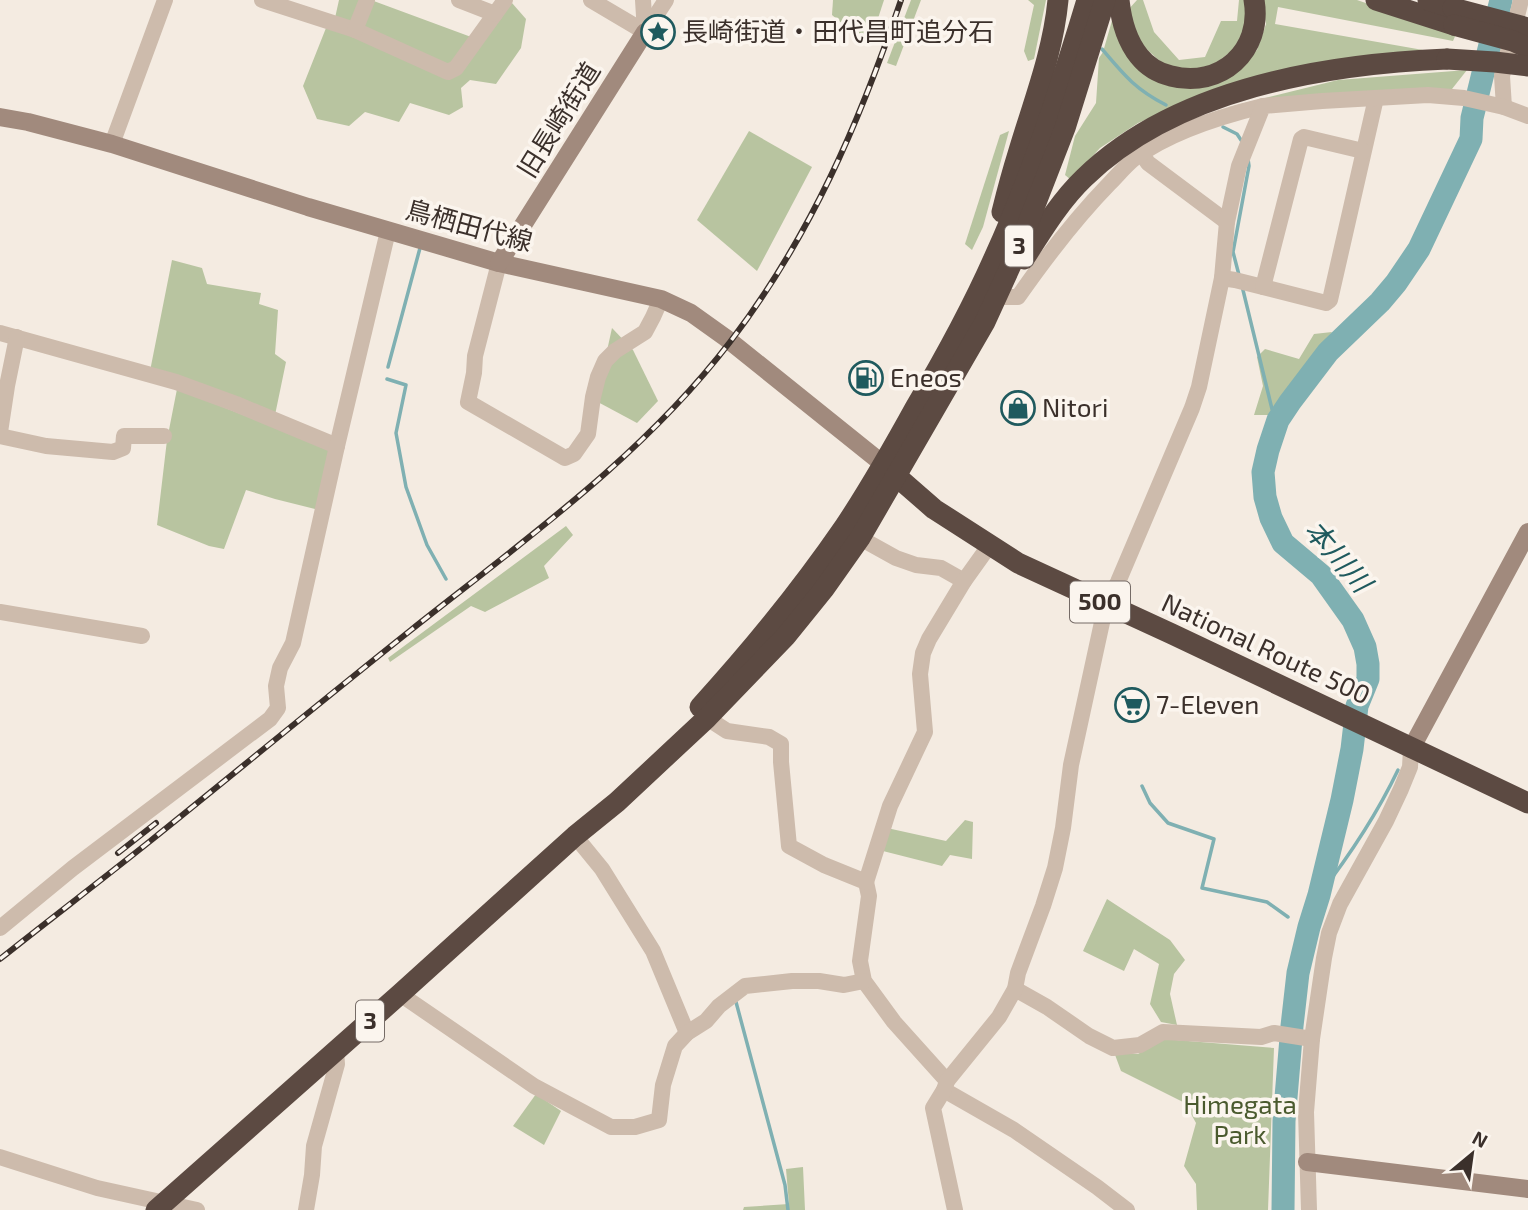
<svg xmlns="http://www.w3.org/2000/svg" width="1528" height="1210" font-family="'Exo 2','Noto Sans JP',sans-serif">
	<rect width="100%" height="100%" fill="#f4ebe1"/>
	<g fill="#b8c4a0">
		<path d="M339,0H371L482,41L512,3L526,19L521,48L496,84L470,80L461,88L463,107L449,115L410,103L399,122L365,112L349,126L317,119L303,86L326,28L335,18Z"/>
		<path d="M833,0H884L869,46L832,15Z"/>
		<path d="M911,0H921L896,66L887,63Z"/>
		<path d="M1028,0H1046L1034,59L1028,61L1024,51L1034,5Z"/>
		<path d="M1137,0H1143L1154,32L1179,60L1205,57L1221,21H1237L1239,0H1247L1246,28L1233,50L1213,65L1189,70L1163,64L1141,44L1128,10Z"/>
		<path d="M1262,0H1357L1456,34L1453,41L1278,7L1275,24L1423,50L1198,97L1138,123L1100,148L1071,180L1065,175L1075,136L1096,103L1099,58L1103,52L1113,17L1142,69L1226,77L1257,50L1266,24Z"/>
		<path d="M1467,70L1452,89L1229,107L1338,80Z"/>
		<path d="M749,131L812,167L757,271L697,220Z"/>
		<path d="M1009,131L983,227L972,250L965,244L1000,135Z"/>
		<path d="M172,260L202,268L207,284L261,293L259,304L278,310L275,354L286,362L275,415L150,371Z"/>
		<path d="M612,328L633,350L658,401L637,423L596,401Z"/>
		<path d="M1332,332L1272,415H1254L1263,386L1257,357L1265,349L1299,359L1314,334Z"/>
		<path d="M177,389L332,450L319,510L275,499L246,490L224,549L209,546L157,525L167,440Z"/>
		<path d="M566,526L573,535L544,566L549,578L485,612L471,606L390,662L388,658Z"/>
		<path d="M965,820L973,822L972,859L950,855L942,866L879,850L887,828L946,841Z"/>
		<path d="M1107,899L1170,940L1185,960L1174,974L1170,994L1177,1025L1161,1022L1150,1004L1159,964L1134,949L1124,971L1083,951Z"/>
		<path d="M1163,1039L1274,1048L1268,1210H1197L1196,1184L1184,1166L1196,1123L1185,1103L1121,1071L1114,1052L1138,1054Z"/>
		<path d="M536,1094L561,1111L544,1145L513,1126Z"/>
		<path d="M803,1167L805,1210H743L744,1207L789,1204L786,1169Z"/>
	</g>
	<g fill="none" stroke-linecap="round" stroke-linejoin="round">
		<g stroke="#7fb0b2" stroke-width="3.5">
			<path d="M1102,49C1124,75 1135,89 1166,105"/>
			<path d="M1223,127L1237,134L1243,143"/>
			<path d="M1239,275L1233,252L1249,166L1248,159"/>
			<path d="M1242,286L1272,409L1278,420"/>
			<path d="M388,367L420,248"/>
			<path d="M387,379L406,385L396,433L406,487L427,545L446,579"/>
			<path d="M1142,786L1150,803L1168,823L1214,839L1202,888L1267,902L1288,917"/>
			<path d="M1319,895C1350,855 1376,816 1398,770"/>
			<path d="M736,1002L785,1185L788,1210"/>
		</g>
		<path stroke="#7fb0b2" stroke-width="23" d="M1283,1210L1284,1121L1292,1026L1298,973L1309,927L1319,895L1342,800L1352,749L1357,706L1368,679V664L1365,647L1353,620L1321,575L1283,543L1271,518L1265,497L1263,472L1268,450L1278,420L1290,402L1328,352L1380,302L1396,283L1419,249L1471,139L1472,118L1501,0"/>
		<g stroke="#cdbbac" stroke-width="16">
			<path d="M262,0L355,30L448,72L456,68L505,0"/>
			<path d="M459,0L495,14"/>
			<path d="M591,0L645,32"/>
			<path d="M643,0L645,32"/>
			<path d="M355,30L367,0"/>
			<path d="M645,32L666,0"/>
			<path d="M1504,107L1502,76L1521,0"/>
			<path d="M112,144L165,0"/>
			<path d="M1142,154L1148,163L1227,222"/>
			<path d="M499,263L475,356L474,373L468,402L565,458L574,454L588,434L593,397L598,377L605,361L615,351L645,332L653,317L661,299"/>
			<path d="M1222,278L1235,280L1326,303L1330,300L1376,98"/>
			<path d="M1263,287L1301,139L1304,137L1363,151"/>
			<path d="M1001,297H1018C1046,257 1075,219 1109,184C1117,176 1126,165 1135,158C1170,132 1222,116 1263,106"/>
			<path d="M0,333L176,382L236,404L337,446"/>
			<path d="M0,432L7,386L17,337"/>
			<path d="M0,436L46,446L113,452L123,448L124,436H164"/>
			<path d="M860,538L896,558L916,565L941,568L964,581"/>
			<path d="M0,612L142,636"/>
			<path d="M707,718L727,731L769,737L781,744V762L789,846L824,865L866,882L869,896L860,961L864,981L894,1022L947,1081"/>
			<path d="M575,836L602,869L653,951L687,1033"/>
			<path d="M866,882L890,806L925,732L920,674L923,653L929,639L964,581L989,546"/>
			<path d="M0,928L73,868L270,719L278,708L276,686L280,668L293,643L337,446L388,231"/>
			<path d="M1015,989L1047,1007L1089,1036L1113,1048L1140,1045L1163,1032L1261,1037L1274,1033L1312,1039"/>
			<path d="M400,994L534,1086L611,1127H635L659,1120L663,1085L675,1046L687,1033L706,1021L719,1006L745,986L792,981H819L844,985L864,981"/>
			<path d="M944,1090L1014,1130L1097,1187L1127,1210"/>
			<path d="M0,1157L97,1188L197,1210"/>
			<path d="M306,1210L312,1175L314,1146L337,1064L336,1051"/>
			<path d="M955,1210L933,1108L944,1090L947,1081L999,1017L1015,989L1018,973L1043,906L1055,868L1063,828L1071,765L1106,604L1118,582L1192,408L1199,387L1222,278L1227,222L1239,166L1263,106L1322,101L1428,95L1464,98L1504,107L1528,116"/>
			<path d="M1309,1210L1306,1112L1312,1039L1324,958L1329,933L1340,904L1386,821L1401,789L1410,767L1411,749"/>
		</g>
		<g stroke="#a18a7d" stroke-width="18">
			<path d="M0,117L28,122L112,144L308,207L499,263L661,299L691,313L726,338L883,464"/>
			<path d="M499,263L645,32"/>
			<path d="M1411,749L1528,532"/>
			<path d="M1307,1162L1528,1189"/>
		</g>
		<g stroke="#5c4a42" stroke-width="21">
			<path d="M1119,0C1121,19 1126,40 1139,56C1147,66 1158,73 1171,76C1220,89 1263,51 1254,0"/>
			<path d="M1376,0L1454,25"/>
			<path d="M1428,0L1453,8"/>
			<path d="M1002,212C1007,192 1012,173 1018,154C1033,103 1053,53 1058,0"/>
			<path d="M1024,259C1042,231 1060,201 1084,178C1175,89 1325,64 1447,59"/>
			<path d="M887,468L934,509L1018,563L1172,634L1528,803"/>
			<path d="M700,707C752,650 801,590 845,526C870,488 893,448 915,408C944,359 971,310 994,258C1032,175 1061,87 1087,0"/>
			<path d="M156,1210L400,994L575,836L617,802L707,718L786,636L824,589L860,538L985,322L1016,254L1065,128L1105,0"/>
		</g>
		<g stroke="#3b302b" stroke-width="6">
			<g id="rail">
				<path d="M118,853L156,823"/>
				<path d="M0,959C49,920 99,882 149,842C236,772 323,700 411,630C523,541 642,457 730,342C810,237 859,124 901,0"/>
			</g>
		</g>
		<use href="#rail" stroke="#fbf5ee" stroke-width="3.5" stroke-dasharray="10" stroke-linecap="butt"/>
		<g stroke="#5c4a42" stroke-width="21">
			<path d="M1453,8L1528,28"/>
			<path d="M1454,25L1513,41L1528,48"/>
			<path d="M1447,59L1495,62L1528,66"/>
		</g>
	</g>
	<defs>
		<g id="sight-ring" transform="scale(1.75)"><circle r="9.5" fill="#fbf5ee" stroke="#1f5a5e" stroke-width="1.5"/><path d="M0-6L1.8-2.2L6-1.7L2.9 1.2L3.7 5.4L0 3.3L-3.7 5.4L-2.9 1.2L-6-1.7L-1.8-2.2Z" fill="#1f5a5e"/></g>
		<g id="fuel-ring" transform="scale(1.75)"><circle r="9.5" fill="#fbf5ee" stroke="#1f5a5e" stroke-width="1.5"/><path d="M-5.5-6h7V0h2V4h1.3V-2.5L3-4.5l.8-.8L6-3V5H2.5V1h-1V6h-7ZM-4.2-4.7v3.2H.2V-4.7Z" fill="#1f5a5e"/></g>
		<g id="shop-ring" transform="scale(1.75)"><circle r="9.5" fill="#fbf5ee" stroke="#1f5a5e" stroke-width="1.5"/><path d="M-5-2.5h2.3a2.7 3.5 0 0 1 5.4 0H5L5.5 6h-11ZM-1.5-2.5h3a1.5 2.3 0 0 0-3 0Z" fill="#1f5a5e"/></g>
		<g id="supermarket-ring" transform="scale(1.75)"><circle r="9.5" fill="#fbf5ee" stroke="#1f5a5e" stroke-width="1.5"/><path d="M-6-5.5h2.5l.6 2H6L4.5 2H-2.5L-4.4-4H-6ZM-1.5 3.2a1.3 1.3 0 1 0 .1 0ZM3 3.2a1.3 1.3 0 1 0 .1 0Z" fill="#1f5a5e"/></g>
	</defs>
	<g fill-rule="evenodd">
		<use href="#sight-ring" x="658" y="32"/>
		<use href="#fuel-ring" x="866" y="378"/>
		<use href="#shop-ring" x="1018" y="408"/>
		<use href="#supermarket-ring" x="1132" y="705"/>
	</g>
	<g text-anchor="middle" stroke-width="7" stroke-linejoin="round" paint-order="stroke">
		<g fill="#fbf5ee" stroke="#756b66" stroke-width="2">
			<rect x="1005" y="225.5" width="28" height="41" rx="5"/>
			<rect x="1070" y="581.5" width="60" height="41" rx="5"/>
			<rect x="356" y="1000.5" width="28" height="41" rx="5"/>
		</g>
		<g font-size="24" font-weight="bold" fill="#3b302b">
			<text x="1019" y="254">3</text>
			<text x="1100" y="610">500</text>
			<text x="370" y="1029">3</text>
		</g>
		<g font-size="26" fill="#3b302b" stroke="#fbf5ee" text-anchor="start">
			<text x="682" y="41">長崎街道・田代昌町追分石</text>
			<text x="890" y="387">Eneos</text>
			<text x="1042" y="417">Nitori</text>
			<text x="1156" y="714">7-Eleven</text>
		</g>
		<g font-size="26" fill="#3b302b" stroke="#fbf5ee">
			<text transform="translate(559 120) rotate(-58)" y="9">旧長崎街道</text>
			<text transform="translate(469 226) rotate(15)" y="9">鳥栖田代線</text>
			<text transform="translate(1266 649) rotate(25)" y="9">National Route 500</text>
		</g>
		<g font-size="26" fill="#4a5a2e" stroke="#fbf5ee">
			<text x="1240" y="1114">Himegata<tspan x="1240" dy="30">Park</tspan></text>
		</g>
		<g font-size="28" font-style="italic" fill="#1f5a5e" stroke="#fbf5ee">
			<text transform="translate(1338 556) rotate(49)" y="10">本川川</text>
		</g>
	</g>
	<g transform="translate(1472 1154) rotate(29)" stroke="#fbf5ee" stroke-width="5" paint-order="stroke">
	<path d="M0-5L12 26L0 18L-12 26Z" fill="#3b302b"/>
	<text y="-10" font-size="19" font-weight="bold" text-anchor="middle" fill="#3b302b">N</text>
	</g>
</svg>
